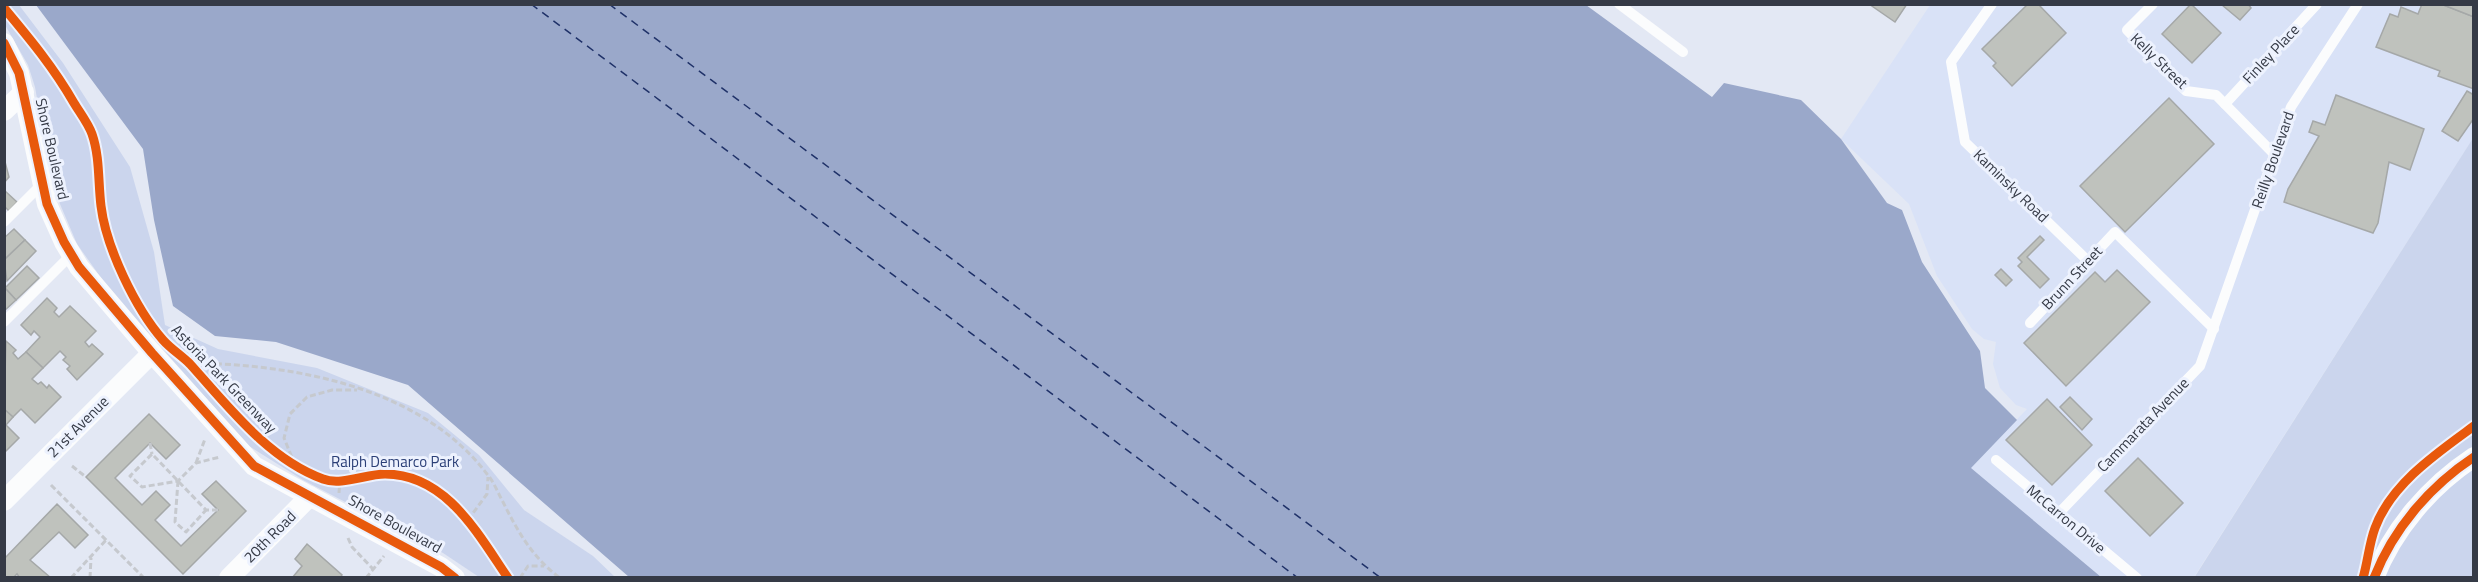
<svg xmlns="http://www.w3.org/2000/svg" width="2478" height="582" font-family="'Titillium Web',sans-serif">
	<rect width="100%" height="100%" fill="#e3e8f4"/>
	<path fill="#d9e2f7" d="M1930,5H2473V138L2194,577H2101L1970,468L2027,409L2016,405L2000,388L1993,364L1996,342L1984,339L1972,329L1937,276L1909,204L1841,139Z"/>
	<g fill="#cbd5ed">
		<path d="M4,5H19L63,63L130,167L154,252L165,325L218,349L317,368L428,413L479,455L524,510L593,556L615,577H479L443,553L303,480L249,446L109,289L77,244L57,197L47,156L35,87L28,65L5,25Z"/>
		<path d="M2473,138V577L2194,578Z"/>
	</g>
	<path fill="#9aa8ca" d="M36,5H1586L1712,97L1724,83L1801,100L1841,139L1887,203L1902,210L1922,262L1980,351L1985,388L2017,420L1971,468L2101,577H629L408,385L276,342L215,336L173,306L154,220L143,149Z"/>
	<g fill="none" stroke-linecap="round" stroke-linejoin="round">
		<g stroke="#1f3168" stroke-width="1.5" stroke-dasharray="8 6" stroke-linecap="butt">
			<path d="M531,4L1298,578"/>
			<path d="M609,4L1381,578"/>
		</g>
	</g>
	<g fill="#bfc2bd" stroke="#a5a8a8" stroke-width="1.5">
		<path d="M1869,4H1907L1895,22Z"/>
		<path d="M2028,4H2038L2066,33L2012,86L1993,66L1996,63L1982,49Z"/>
		<path d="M2191,4L2221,33L2192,63L2162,34Z"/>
		<path d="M2248,4L2251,8L2240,20L2222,5Z"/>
		<path d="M2422,4H2441L2474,17V89L2438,76L2440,71L2376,47L2390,14L2398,17L2401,7L2418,14Z"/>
		<path d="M2441,4H2474V17Z"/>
		<path d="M2467,91L2474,95V118L2458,141L2442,131Z"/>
		<path d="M2336,95L2424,129L2410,170L2389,162L2378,223L2373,233L2284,202L2288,189L2319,136L2309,132L2313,121L2325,125Z"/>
		<path d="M2169,98L2214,144L2125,232L2080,186Z"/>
		<path d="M4,158L9,177L4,183Z"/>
		<path d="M4,190L17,202L9,211L4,206Z"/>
		<path d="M14,229L25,240L4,260V238Z"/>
		<path d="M2040,236L2044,240L2027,257L2049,279L2040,288L2018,266L2022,262L2018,258Z"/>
		<path d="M25,240L36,251L7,281L4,260Z"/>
		<path d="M27,266L39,278L16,300L5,288Z"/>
		<path d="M2001,269L2012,280L2006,286L1995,275Z"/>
		<path d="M2117,270L2150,302L2066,386L2024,343L2095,272L2105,282Z"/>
		<path d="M5,288L16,300L4,311V288Z"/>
		<path d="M47,298L57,308L54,312L59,317L70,306L96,331L85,342L89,347L92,344L103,354L77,380L67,369L70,366L63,360L66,357L60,351L43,368L26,352L40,337L34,331L31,335L21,325Z"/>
		<path d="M6,341L16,350L13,353L18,359L26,352L43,368L32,379L38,384L41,382L47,388L49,385L61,397L35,423L21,409L13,417L4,409Z"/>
		<path d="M2070,397L2092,419L2082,430L2060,407Z"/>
		<path d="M2047,399L2092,445L2052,485L2006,440Z"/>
		<path d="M4,409L13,417L6,425L19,438L4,453Z"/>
		<path d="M149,414L180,445L166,459L150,443L115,478L142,505L156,491L170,505L155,520L181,546L218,510L202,494L216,481L246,511L183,574L86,477Z"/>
		<path d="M2138,458L2183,503L2150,536L2105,491Z"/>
		<path d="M57,504L88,535L75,548L59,532L30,560L51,578H20L17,574L13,578H4V559Z"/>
		<path d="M307,544L342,575L340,578H292L302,566L295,559Z"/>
	</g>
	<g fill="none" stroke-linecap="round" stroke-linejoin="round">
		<g stroke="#c6c9ce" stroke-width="3" stroke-dasharray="6 3" stroke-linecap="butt">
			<path d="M189,363C292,364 420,386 487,474C494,482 498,493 503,502C518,532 532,557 560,578"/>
			<path d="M150,443L152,454"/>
			<path d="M196,463L205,439"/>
			<path d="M295,465L284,438L290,414L307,397L332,390H357"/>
			<path d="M72,466L86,477"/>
			<path d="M178,481L175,522L186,532L206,510"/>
			<path d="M51,485L144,578"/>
			<path d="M339,493L340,479"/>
			<path d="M218,510H206L152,454L130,476L142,487L178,481L196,463L220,457"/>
			<path d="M468,520L487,494L488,477"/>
			<path d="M348,538L352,547L373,569"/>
			<path d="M2372,538C2387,488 2434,455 2474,426"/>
			<path d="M71,578L106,540"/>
			<path d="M90,578L91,558"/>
			<path d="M366,578L384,556"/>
			<path d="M520,578L528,566H544"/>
		</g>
		<g stroke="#fbfcfd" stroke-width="10">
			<path d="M1619,4L1683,52"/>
			<path d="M1992,4L1951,62L1965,142L2088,261"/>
			<path d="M2153,4L2127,30L2186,91L2216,95L2275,155"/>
			<path d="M2225,104L2317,4"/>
			<path d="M4,222L42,184"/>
			<path d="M4,322L71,255"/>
			<path d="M2030,323L2115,232L2214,329"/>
			<path d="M1996,460L2137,578"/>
			<path d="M2059,513L2200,366L2291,107L2358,4"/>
		</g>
		<g stroke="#fbfcfd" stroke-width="20">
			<path d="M4,43L19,73L47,204L64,242L79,267L152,353L254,466L441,567L455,578"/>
			<path d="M4,111L24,92"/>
			<path d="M4,501L152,353"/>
			<path d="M229,578L310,496"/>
			<path d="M2374,578C2393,529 2430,486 2474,457"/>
		</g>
		<g stroke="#edf2fe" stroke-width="13">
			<g id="cycleway">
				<path d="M4,8C30,39 54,68 74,103C80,113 88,123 92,134C100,157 98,182 101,206C106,247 135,308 163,340C171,349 182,356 190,364C228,406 268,459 323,479C341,486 366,474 385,474C446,474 478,534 508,578"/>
				<path d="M4,43L19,73L47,204L64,242L79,267L152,353L254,466L441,567L455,578"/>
				<path d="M2363,578C2368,561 2369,544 2375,528C2391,484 2437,453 2474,426"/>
				<path d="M2374,578C2393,529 2430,486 2474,457"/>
			</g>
		</g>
		<use href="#cycleway" stroke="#e8590c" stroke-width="9"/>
	</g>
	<g text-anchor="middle" stroke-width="6" stroke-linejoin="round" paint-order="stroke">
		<g font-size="15" fill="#353a46" stroke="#edf2fe">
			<text transform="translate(2271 54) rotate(-47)" y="5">Finley Place</text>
			<text transform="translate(2159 61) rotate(44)" y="5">Kelly Street</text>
			<text transform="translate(52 149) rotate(77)" y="5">Shore Boulevard</text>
			<text transform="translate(2273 160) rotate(-71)" y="5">Reilly Boulevard</text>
			<text transform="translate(2011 186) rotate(44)" y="5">Kaminsky Road</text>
			<text transform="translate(2072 278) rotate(-47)" y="5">Brunn Street</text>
			<text transform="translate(224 379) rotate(46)" y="5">Astoria Park Greenway</text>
			<text transform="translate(2143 425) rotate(-46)" y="5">Cammarata Avenue</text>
			<text transform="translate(78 427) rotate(-45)" y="5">21st Avenue</text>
			<text transform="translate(2066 519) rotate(40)" y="5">McCarron Drive</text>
			<text transform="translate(395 524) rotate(29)" y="5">Shore Boulevard</text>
			<text transform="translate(270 537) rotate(-45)" y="5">20th Road</text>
		</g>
		<g font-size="15" fill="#2b3f77" stroke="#edf2fe">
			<text x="395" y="467">Ralph Demarco Park</text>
		</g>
	</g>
	<rect width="2478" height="582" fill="none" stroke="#353a46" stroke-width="12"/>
</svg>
